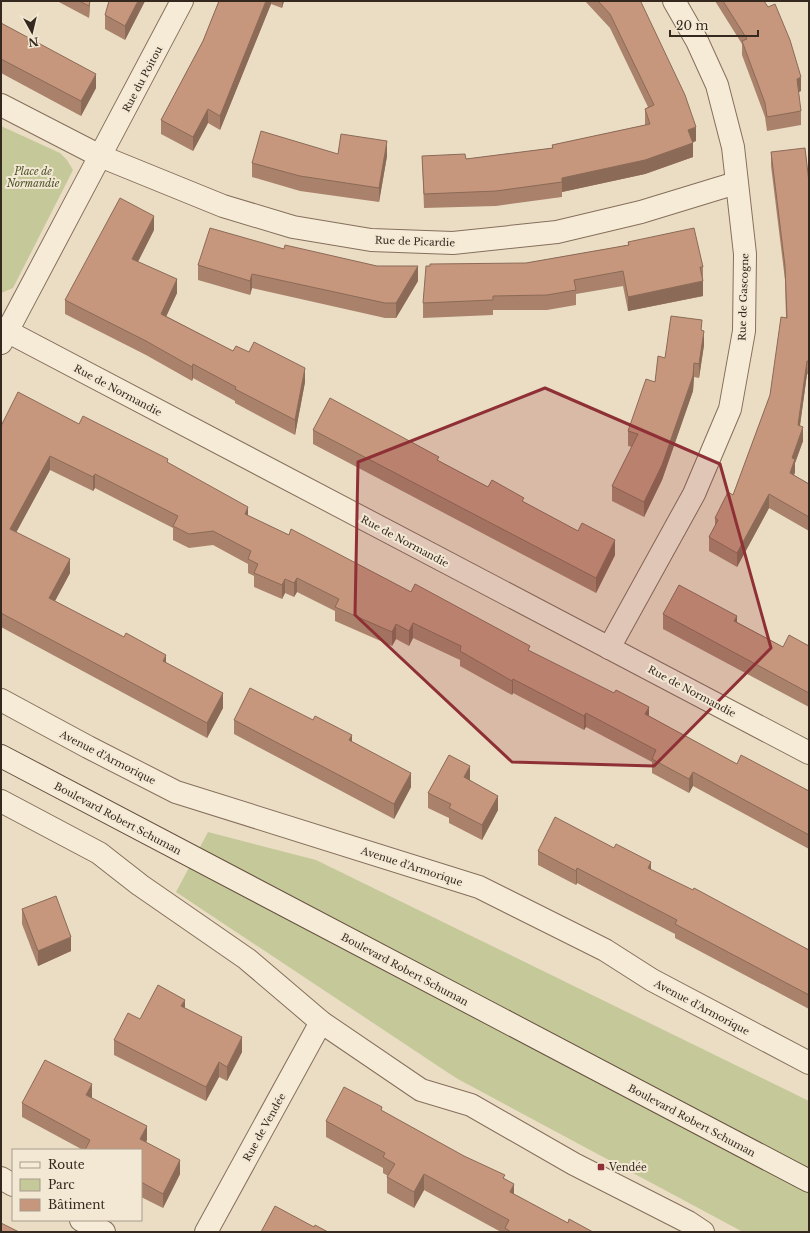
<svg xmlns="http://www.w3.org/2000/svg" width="810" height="1233" font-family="'Libre Baskerville',serif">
	<rect width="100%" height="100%" fill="#ebddc4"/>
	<g fill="#c5c899">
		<path d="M1,126L60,153L67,160L73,170L13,288L1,293Z"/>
		<path d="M208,832L316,860L809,1101V1232H743L456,1078L176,892Z"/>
	</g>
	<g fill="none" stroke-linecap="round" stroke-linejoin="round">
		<g stroke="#846f5c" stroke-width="24">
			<g id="minor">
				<path d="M182,1L100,156L223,206L293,227L371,240L453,243L557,232L641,212L736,183"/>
				<path d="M1,105L100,156L1,343"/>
				<path d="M1,328L809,753"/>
				<path d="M609,648L694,494L730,409L744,331L745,254L733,147L717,85L697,41L674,1"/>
				<path d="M1,700L88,747L176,792L479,887L605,950L652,980L809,1063"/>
				<path d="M1,801L99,853L140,885L247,959L321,1022L421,1090L471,1105L574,1164L688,1222L703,1232"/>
				<path d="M1,1178L13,1185"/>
				<path d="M81,1220L104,1232"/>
				<path d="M206,1232L321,1022"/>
			</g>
		</g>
		<g stroke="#65503f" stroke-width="24">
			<path id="secondary" d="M1,756L809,1181"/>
		</g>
		<use href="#minor" stroke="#f6ebd6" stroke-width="22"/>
		<use href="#secondary" stroke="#f6ebd6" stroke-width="22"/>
	</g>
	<g fill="#aa826b">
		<path d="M57,1H90L89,18Z"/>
		<path d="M145,1L125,40L105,29V15Z"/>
		<path d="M219,1H284L282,8L271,4L220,130L208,123L193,151L161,134V120L203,41Z"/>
		<path d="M585,1H640L696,141L693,142V157L645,174L562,192V197L496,206L424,208L422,156L466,159L552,148V145L645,125V109L648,107L610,28Z"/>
		<path d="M715,1H764L801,91L798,92L801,111V125L767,131L765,117L742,55V44Z"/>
		<path d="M1,23L96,88L81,116L1,73Z"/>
		<path d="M771,152L809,182V375L807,374L800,426L803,441L795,463V472L794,475L809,484V531L769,508L737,567L709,551V537L715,526V518L733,495L770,395L786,318L785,280L771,166Z"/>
		<path d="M338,154L387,156L379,202L300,191L252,177V163Z"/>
		<path d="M154,230L138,262L177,293L166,316L233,351L305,382L295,435L235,403V401L193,378L192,381L146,355L65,314V300Z"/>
		<path d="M628,242L703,267V296L628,311L623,286L576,294V305L547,310H493V315L423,318V303L526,263L628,245Z"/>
		<path d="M284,249L418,281L396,318H385L252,288L250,295L198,280V265Z"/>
		<path d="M702,330L704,345L699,378L694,377L693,391L662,480L644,517L612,501V486L632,447L628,446V431L655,382L665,358Z"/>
		<path d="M79,424L168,463L248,516L411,592L530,651L737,764L809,791V849L693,786L689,793L652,773V762L586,727L584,730L513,693L512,695L460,666V660L413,638L409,646L396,639L392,646L335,621V611L297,592L294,597L285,593L282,599L254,587V576L248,573V564L213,545L189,548L173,540V528L95,488L93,491L50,470L16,532L70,573L55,601L166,663L223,708L207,738L1,627V426Z"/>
		<path d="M313,430L439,461L488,487L524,502L615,555L596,593L313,444Z"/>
		<path d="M663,614L737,622L783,647L809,646V707L663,629Z"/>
		<path d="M234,720L352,742L411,787L394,819L234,734Z"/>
		<path d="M470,780L498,810L482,840L449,823V818L428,808V793Z"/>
		<path d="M538,851L651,870L809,950V1009L675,938V934L577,883L576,885L538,865Z"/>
		<path d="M22,909L71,951L38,966L22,924Z"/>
		<path d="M185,1008L242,1052L227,1081L219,1077L206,1101L114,1055V1040L140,1019Z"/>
		<path d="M92,1098L147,1140L146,1142L180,1174L163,1208L141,1197V1150H83L22,1117V1103Z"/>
		<path d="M382,1111L505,1179L514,1194L568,1223L593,1232H501L424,1190L414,1208L387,1193V1177L388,1176L383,1173V1168L326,1137V1121Z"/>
	</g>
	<g fill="#8b6a57">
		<path d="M90,1L89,18V6Z"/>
		<path d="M138,1H145L125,40V26Z"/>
		<path d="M266,1H271V4L220,130V116Z"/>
		<path d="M282,1H284L282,8Z"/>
		<path d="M96,74V88L81,116V101Z"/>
		<path d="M801,77V91L797,93V79Z"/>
		<path d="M208,109V123L193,151V137Z"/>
		<path d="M696,127V141L688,144V130Z"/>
		<path d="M387,141V156L379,202V188Z"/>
		<path d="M693,143V157L645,174L562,192V178Z"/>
		<path d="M154,216V230L132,273V259Z"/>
		<path d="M418,266V281L396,318V303Z"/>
		<path d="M252,274V288L250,295V281Z"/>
		<path d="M177,279V293L161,328V314Z"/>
		<path d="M703,281V296L628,311V297Z"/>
		<path d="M704,331V345L699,378V364Z"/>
		<path d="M807,361V374L798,439V425Z"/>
		<path d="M694,363V377L693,391L662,480L644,517V502Z"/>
		<path d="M193,364V378L192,381V367Z"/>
		<path d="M305,368V382L295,435V420Z"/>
		<path d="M803,427V441L795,463V472L790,487V473L792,458Z"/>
		<path d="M50,456V470L10,544V529Z"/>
		<path d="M95,474V488L93,491V477Z"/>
		<path d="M769,494V508L737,567V553Z"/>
		<path d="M248,507V522L245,514Z"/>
		<path d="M615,540V555L596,593V578Z"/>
		<path d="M70,559V573L49,612V598Z"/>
		<path d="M297,578V592L294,597V583Z"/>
		<path d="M285,579V593L282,599V585Z"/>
		<path d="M737,616V630L734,621Z"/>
		<path d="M413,623V638L409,646V631Z"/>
		<path d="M396,624V639L392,646V632Z"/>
		<path d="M166,655V669L163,661Z"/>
		<path d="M513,679V693L512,695V681Z"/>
		<path d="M223,693V708L207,738V723Z"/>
		<path d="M649,707V721L645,714Z"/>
		<path d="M586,713V727L584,730V716Z"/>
		<path d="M352,735V749L349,740Z"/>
		<path d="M470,766V780L464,792V777Z"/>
		<path d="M693,772V786L689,793V779Z"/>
		<path d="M411,773V787L394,819V804Z"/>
		<path d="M498,796V810L482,840V825Z"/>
		<path d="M651,862V877L648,868Z"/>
		<path d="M577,868V883L576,885V871Z"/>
		<path d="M71,937V951L38,966V951Z"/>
		<path d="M185,1000V1014L181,1006Z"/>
		<path d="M242,1037V1052L227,1081V1067Z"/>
		<path d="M219,1062V1077L206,1101V1087Z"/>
		<path d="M92,1084V1099L86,1095Z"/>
		<path d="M147,1126V1140L141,1152L140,1139Z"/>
		<path d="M180,1160V1174L163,1208V1194Z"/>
		<path d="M424,1174V1190L414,1208V1192Z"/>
		<path d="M514,1184V1200L510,1192Z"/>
	</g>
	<g fill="#c6977c" stroke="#8b6a57">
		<path d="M79,1H90L89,6Z"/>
		<path d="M109,1H138L125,26L105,15Z"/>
		<path d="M219,1H266L220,116L208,109L193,137L161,120L203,41Z"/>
		<path d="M598,1H640L641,2L685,95L696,127L688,130L693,143L645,160L562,178V182L496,191L424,194L422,156L465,154L466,159L553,148L552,145L650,124L645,109L654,105L610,14Z"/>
		<path d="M723,1H764L768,7L775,4L790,40L801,77L797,79L801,111L767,117L765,103L742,41L747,39Z"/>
		<path d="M1,23L96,74L81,101L1,59Z"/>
		<path d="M261,131L338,154L341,134L387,141L379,188L300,176L252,163Z"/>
		<path d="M805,148L809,182V361H807L798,425L803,427L792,458L795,459L790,473L809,484V517L769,494L737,553L709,537L718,520L715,518L728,492L733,495L770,395L781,317L787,318L785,266L771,152Z"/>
		<path d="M120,198L154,216L132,259L177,279L161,314L233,351L236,346L249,352L254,342L305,368L295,420L235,389L236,387L193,364L192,367L146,341L65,300Z"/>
		<path d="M210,228L284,249L285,245L377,266H418L396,303H385L252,274L250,281L198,265Z"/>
		<path d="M694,228L703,267H700L703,281L628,297L623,271L574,280L576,290L547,295L493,296V300L423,303L426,266H430V264L526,263L629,245L628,242Z"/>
		<path d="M671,316L702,320L701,330L704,331L699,364L694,363L693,376L662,465L644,502L612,486L638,434L628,431L646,379L655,382L658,356L665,358Z"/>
		<path d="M18,392L79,424L83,416L168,459L167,462L248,507L245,514L289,535L291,529L411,592L415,584L530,646L528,650L614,693L616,690L649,707L645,714L737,764L741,755L809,791V835L693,772L689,779L652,759L656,750L586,713L584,716L513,679L512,681L460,651L461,646L413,623L409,631L396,624L392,632L335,607L339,599L297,578L294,583L285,579L282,585L254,573L258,564L248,559L251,551L213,531L189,534L173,526L178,516L95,474L93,477L50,456L10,529L70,559L49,598L124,637L126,633L166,655L163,661L223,693L207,723L1,613V426Z"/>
		<path d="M330,398L439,457L437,460L488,487L492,480L524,498L522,501L578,531L582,523L615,540L596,578L313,430Z"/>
		<path d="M679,585L737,616L734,621L783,647L789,635L809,646V693L663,614Z"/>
		<path d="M250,688L313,720L315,716L352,735L349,740L411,773L394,804L234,720Z"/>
		<path d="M449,755L470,766L464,777L498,796L482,825L449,808L451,804L428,793Z"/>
		<path d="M555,817L614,848L616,844L651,862L648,868L693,890L694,888L809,950V995L675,924L677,920L577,868L576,871L538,851Z"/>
		<path d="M56,896L71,937L38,951L22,909Z"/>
		<path d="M158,985L185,1000L181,1006L242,1037L227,1067L219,1062L206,1087L114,1040L128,1013L140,1019Z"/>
		<path d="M45,1060L92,1084L86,1095L147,1126L140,1139L180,1160L163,1194L141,1182V1150H85L90,1140L22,1103Z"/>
		<path d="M344,1087L382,1107L381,1110L464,1156L505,1175L503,1178L514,1184L510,1192L568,1223L569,1219L593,1232H511L505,1228L509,1220L424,1174L414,1192L387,1177L395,1164L383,1157L385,1153L326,1121Z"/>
		<path d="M275,1206L314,1227L315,1225L328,1232H261Z"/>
		<path d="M1,1223L19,1232H1Z"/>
	</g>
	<path fill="#8e3036" fill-opacity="0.2" stroke="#8e3036" stroke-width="3" stroke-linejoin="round" d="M545,388L720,464L771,648L654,766L512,762L355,615L358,462Z"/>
	<rect fill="#8e3036" stroke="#f3e8d3" stroke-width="1.5" x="597" y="1163" width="8" height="8" rx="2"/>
	<g text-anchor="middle" stroke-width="4" stroke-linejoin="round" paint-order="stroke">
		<g font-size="10" fill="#35281f" stroke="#f3e8d3">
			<text transform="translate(142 79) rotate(-62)" y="4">Rue du Poitou</text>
			<text transform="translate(415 241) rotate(2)" y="4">Rue de Picardie</text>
			<text transform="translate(743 297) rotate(-88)" y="4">Rue de Gascogne</text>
			<text transform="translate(118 390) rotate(28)" y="4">Rue de Normandie</text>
			<text transform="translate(405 541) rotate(28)" y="4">Rue de Normandie</text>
			<text transform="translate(692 691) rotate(28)" y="4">Rue de Normandie</text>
			<text transform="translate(108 757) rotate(27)" y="4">Avenue d'Armorique</text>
			<text transform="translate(118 818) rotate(28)" y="4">Boulevard Robert Schuman</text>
			<text transform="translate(412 866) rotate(18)" y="4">Avenue d'Armorique</text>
			<text transform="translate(405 969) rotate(28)" y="4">Boulevard Robert Schuman</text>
			<text transform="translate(702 1007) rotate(28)" y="4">Avenue d'Armorique</text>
			<text transform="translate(692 1120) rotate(28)" y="4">Boulevard Robert Schuman</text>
			<text transform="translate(264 1127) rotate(-61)" y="4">Rue de Vendée</text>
		</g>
		<g font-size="10" font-style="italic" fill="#485027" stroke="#f3e8d3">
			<text x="33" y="175">Place de<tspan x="33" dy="12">Normandie</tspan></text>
		</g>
		<g font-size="10" fill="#35281f" stroke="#f3e8d3" text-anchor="start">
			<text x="609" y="1171">Vendée</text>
		</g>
	</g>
	<rect width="810" height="1233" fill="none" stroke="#35281f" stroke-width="4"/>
	<rect x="12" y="1149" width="130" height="72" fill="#f3e8d3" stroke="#a79b8b"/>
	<rect x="20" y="1162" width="20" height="6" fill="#f6ebd6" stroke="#a79b8b"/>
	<text x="48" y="1169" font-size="12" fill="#35281f">Route</text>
	<rect x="20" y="1179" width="20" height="12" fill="#c5c899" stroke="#a79b8b"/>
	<text x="48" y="1189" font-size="12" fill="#35281f">Parc</text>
	<rect x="20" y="1199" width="20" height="12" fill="#c6977c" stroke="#a79b8b"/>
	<text x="48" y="1209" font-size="12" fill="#35281f">Bâtiment</text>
	<g transform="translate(32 32) rotate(172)" stroke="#f3e8d3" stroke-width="3" paint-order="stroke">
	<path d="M0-3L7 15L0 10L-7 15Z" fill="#35281f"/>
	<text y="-6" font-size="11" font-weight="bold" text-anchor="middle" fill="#35281f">N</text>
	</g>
	<path d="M670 30v6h88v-6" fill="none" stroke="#35281f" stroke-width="2"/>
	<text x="676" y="30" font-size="12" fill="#35281f" stroke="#f3e8d3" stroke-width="3" paint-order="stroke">20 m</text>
</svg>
